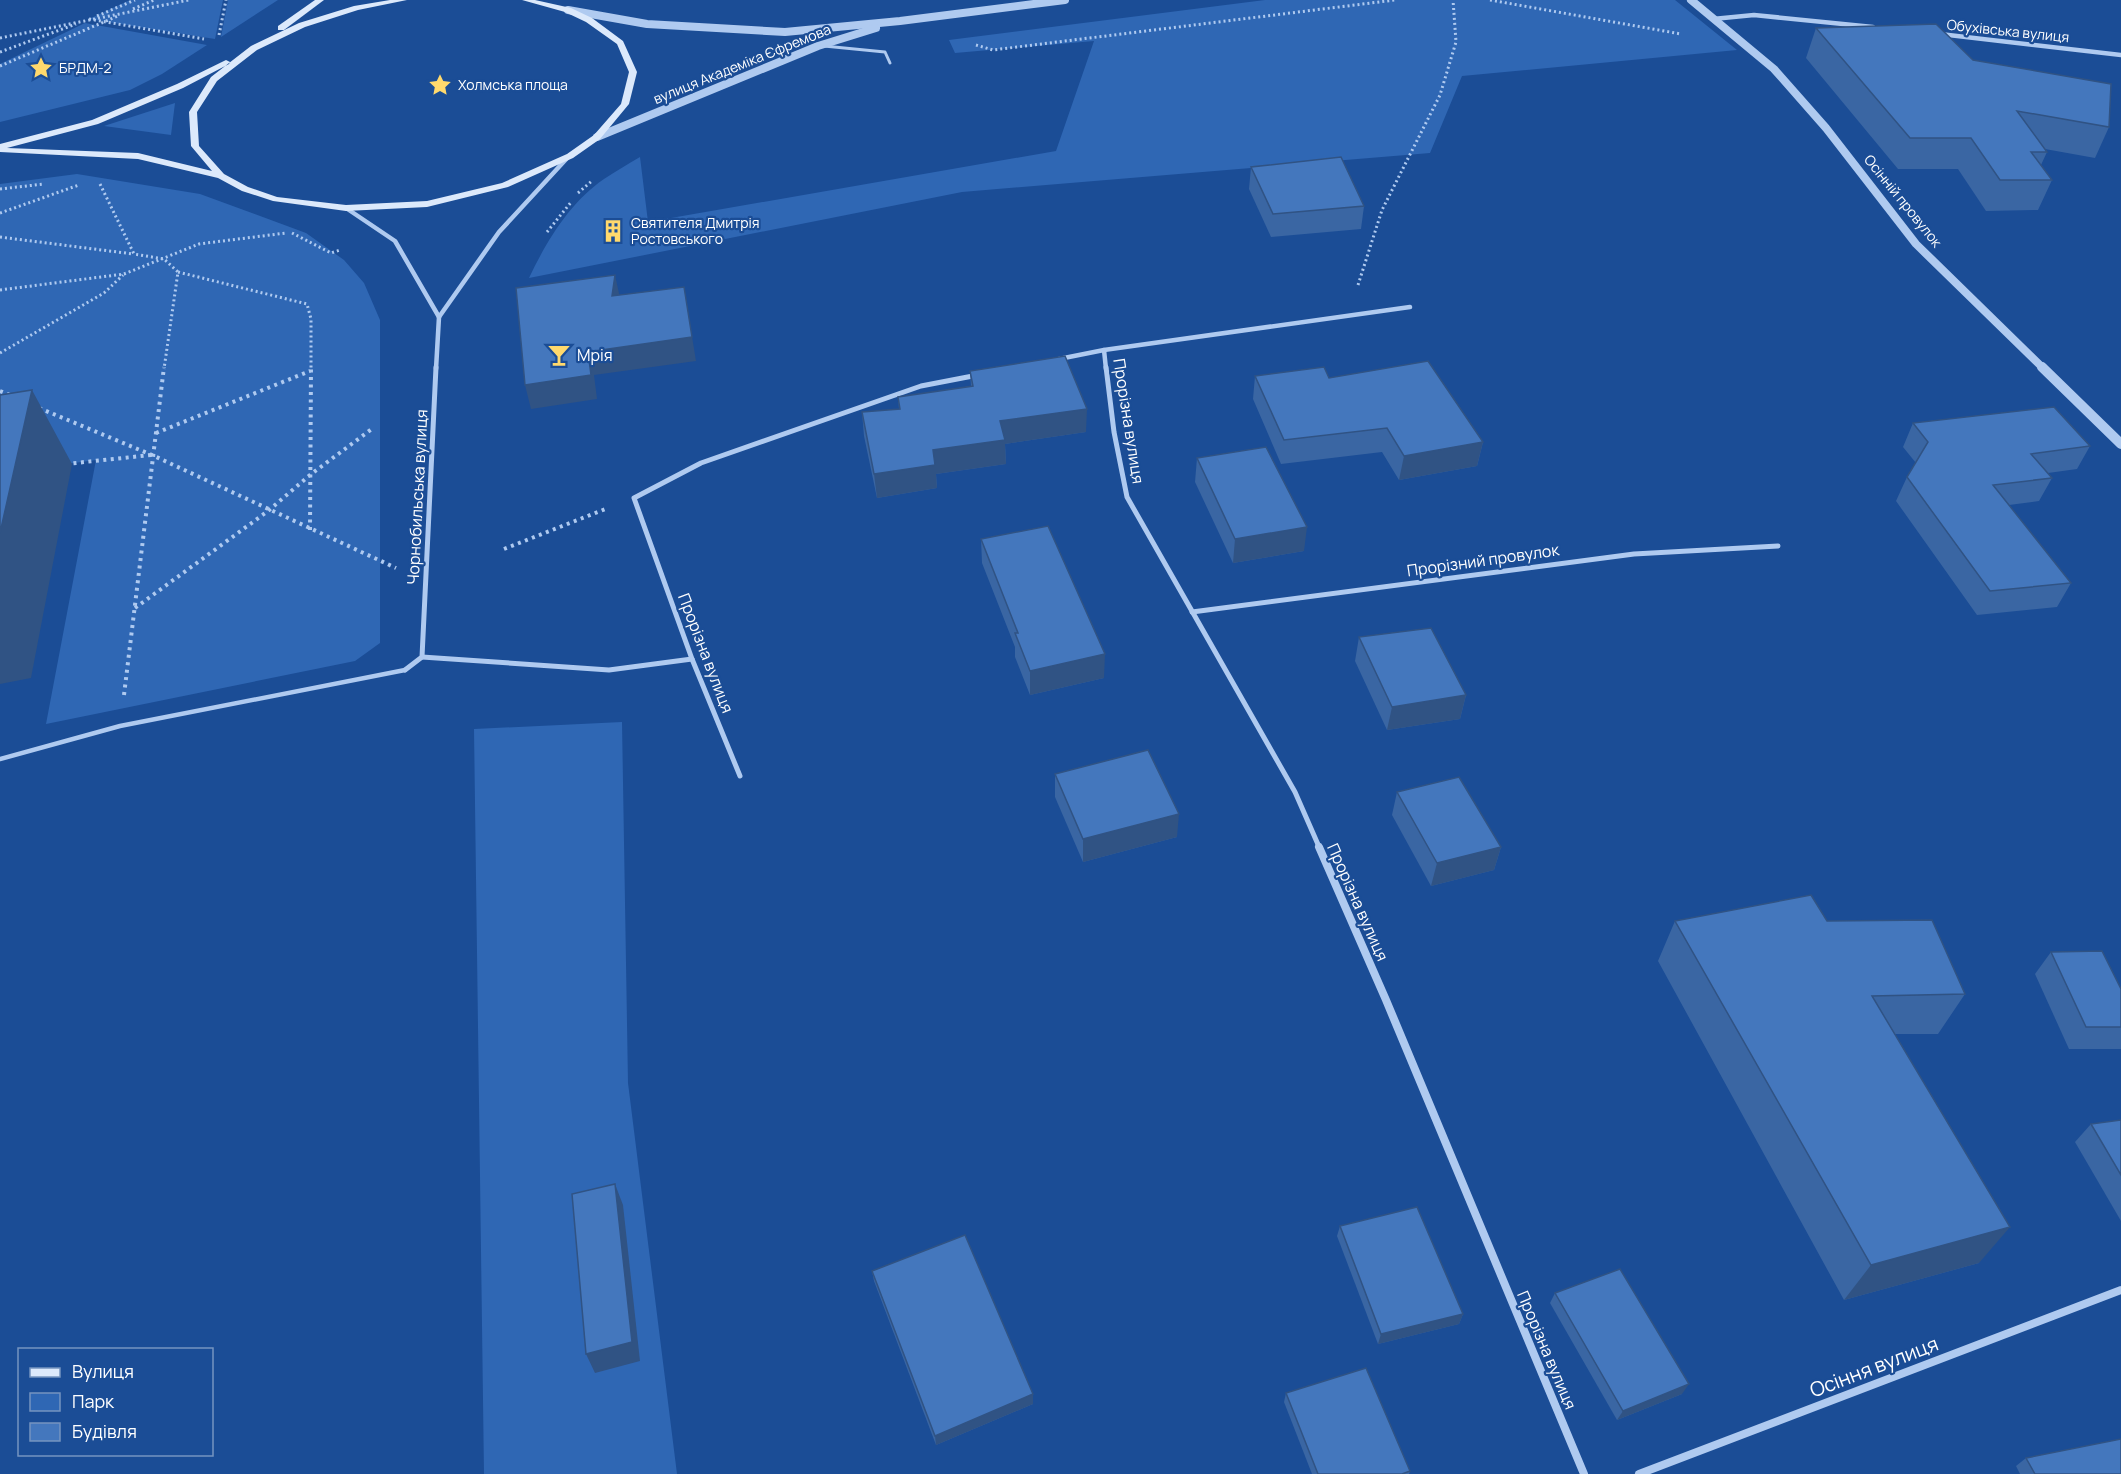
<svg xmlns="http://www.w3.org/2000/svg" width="2121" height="1474" font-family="Manrope,sans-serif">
	<rect width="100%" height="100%" fill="#1b4d96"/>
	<g fill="#2f67b4">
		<path d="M130,0H223L215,39L89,19Z"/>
		<path d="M228,0H278L221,37Z"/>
		<path d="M1265,0H1675L1737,50L1462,76L1430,153L962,192L529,278C546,242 570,202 604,179C616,171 628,164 640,157L648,222L1056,151L1094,41L955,53L949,40Z"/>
		<path d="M85,23L207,45L162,74L130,90L0,122V64Z"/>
		<path d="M175,103L171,135L104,126Z"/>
		<path d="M77,174L200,194L306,233L344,260L364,283L380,320V643L355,661L46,724L96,460L0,473V184Z"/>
		<path d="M622,722L628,1083L677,1474H484L474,729Z"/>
	</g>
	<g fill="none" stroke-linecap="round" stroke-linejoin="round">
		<g stroke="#afcaf0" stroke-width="3" stroke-dasharray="2 3" stroke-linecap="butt">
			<path d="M1490,0L1681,34"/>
			<path d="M133,9L154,0"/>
			<path d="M97,16L135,0"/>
			<path d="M89,19L204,39"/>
			<path d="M219,35L226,0"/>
			<path d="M0,38L189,0"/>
			<path d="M976,45L993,50L1395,0"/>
			<path d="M0,52L76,24"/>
			<path d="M0,66L118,16"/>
			<path d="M100,184L134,254L164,259L178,272L164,369"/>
			<path d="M0,189L44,184"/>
			<path d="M578,193L593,180"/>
			<path d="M0,213L79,185"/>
			<path d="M547,232L572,201"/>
			<path d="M292,233L331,253L340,250"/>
			<path d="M0,237L133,254"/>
			<path d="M178,272L307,304L311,319V369"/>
			<path d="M1358,285L1382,210L1440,95L1456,42L1453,0"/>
			<path d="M0,290L124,274L199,244L286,233"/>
			<path d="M0,353L104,293L123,275"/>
		</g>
		<g stroke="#afcaf0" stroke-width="4" stroke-dasharray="3 4.5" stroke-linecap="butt">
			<path d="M0,391L10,395"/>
			<path d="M39,408L152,455L396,568"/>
			<path d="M156,433L310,371"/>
			<path d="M66,464L151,455"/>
			<path d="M310,530L311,367"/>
			<path d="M504,549L608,508"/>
			<path d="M135,608L268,511L310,475L373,428"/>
			<path d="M124,695L164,367"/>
		</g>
		<path stroke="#afcaf0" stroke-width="3" d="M824,46L885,52L890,63"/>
		<path stroke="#afcaf0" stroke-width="4.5" d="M0,759L120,726L405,670"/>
		<g stroke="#afcaf0" stroke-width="4.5">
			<path d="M1713,19L1754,15L1873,27"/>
			<path d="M1940,34L2121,55"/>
			<path d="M346,208L395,241L439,317"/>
			<path d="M1104,350L1106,369"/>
			<path d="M1059,359L1104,350L1410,307"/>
			<path d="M436,369L439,317L499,232L569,156"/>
		</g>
		<g stroke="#afcaf0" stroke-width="5">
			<path d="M1106,367L1114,432L1127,497L1295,792L1320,849"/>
			<path d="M1192,612L1634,554L1778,546"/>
			<path d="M422,657L609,670L692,659"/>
			<path d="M405,670L422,657L436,367"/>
			<path d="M740,776L692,659L634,498L701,463L921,386L978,375"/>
		</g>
		<g stroke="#afcaf0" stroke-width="8">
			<path d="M1319,847L1386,1000L1584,1474"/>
			<path d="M1639,1474L2121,1290"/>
		</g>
		<g stroke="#afcaf0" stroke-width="8">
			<path d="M1691,0L1774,69L1826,128L1916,244L2044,369"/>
			<path d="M568,10L647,24L785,32L900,21L1065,0"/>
			<path d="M597,137L818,46L876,28"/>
		</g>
		<path stroke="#afcaf0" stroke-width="10" d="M2042,367L2121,444"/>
		<g fill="#dce9fb" fill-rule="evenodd">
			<path d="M315,0H324L284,30H278V26Z"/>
			<path d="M390,0H407L358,10L305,27L257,50L217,81L197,112L199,146L224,174L248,187L277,197L346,205L427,201L502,183L567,154L594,135L621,104L629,72L617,44L586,22L565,12L522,0H535L571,8L592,18L623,41L637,72L629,104L600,139L573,158L508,187L427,207L346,211L273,201L242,191L218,178L138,159L0,152V144L92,120L177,84L226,60L230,62L229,64L183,88L98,124L7,148L138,153L212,171L191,146L189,112L211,77L251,46L299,23L354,6Z"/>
		</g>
	</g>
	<g fill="#3a66a3">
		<path d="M1816,28L1973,60L2109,127L2095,158L2045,149L2047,152L2041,165L2052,180L2038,210L1986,211L1958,169H1898L1806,58Z"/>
		<path d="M1251,167L1364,206L1361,229L1271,237L1249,189Z"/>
		<path d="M970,371L1086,432L1005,444L1006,464L936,474L937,488L877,498L864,436L862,412L899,409L898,397L971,386Z"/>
		<path d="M1255,376L1329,378L1483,442L1477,466L1399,480L1382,452L1281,464L1253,399Z"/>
		<path d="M1913,423L2090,446L2077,469L2048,473L2052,478L2039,501L2009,505L2071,583L2057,607L1977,615L1896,501L1907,477L1916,463L1903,447Z"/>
		<path d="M1197,458L1304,551L1233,563L1195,482Z"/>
		<path d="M981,539L1104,678L1030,695L1015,657V647L982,563Z"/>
		<path d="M1359,637L1466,695L1460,719L1387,730L1355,661Z"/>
		<path d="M1055,774L1177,837L1083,862L1055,797Z"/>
		<path d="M1397,792L1501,847L1494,870L1431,886L1392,815Z"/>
		<path d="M1675,921H1827L1965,994L1938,1034H1895L1979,1263L1844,1300L1658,961Z"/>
		<path d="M2051,952L2121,989V1049H2069L2035,974Z"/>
		<path d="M2121,1120V1221L2075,1142L2091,1124Z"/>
		<path d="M1340,1226L1463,1314L1459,1324L1378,1344L1337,1236Z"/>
		<path d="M872,1271L1033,1404L936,1445L874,1281Z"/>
		<path d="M1555,1293L1682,1394L1617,1420L1550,1303Z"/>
		<path d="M1286,1393L1410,1471L1409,1474H1312L1284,1402Z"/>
		<path d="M2026,1458L2121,1474H2020L2016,1466Z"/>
	</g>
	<g fill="#305384">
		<path d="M615,275L620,298L612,296Z"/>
		<path d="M684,287L696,361L594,375L597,399L531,409L525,385L588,352Z"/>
		<path d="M32,390L72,464L31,678L0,684V533Z"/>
		<path d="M1087,409L1086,432L1005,444L1006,464L936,474L937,488L877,498L874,474L933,450L1000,421Z"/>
		<path d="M1483,442L1477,466L1399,480L1404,456Z"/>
		<path d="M1307,527L1304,551L1233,563L1235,539Z"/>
		<path d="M1105,654L1104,678L1030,695V671Z"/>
		<path d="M1466,695L1460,719L1387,730L1392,707Z"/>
		<path d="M1179,814L1177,837L1083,862V839Z"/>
		<path d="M1501,847L1494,870L1431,886L1437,863Z"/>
		<path d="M615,1184L623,1205L640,1361L595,1373L586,1354Z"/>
		<path d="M2010,1227L1979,1263L1844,1300L1871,1265Z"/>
		<path d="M1463,1314L1459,1324L1378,1344L1381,1334Z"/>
		<path d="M1689,1384L1682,1394L1617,1420L1623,1411Z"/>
		<path d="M1033,1394V1404L936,1445L935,1436Z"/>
	</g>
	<g fill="#4477bd" stroke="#305384" stroke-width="1.5">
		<path d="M1936,24L1973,60L2111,84L2109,127L2017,111L2047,152H2031L2052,180H2000L1971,138H1910L1816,28Z"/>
		<path d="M1341,157L1364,206L1273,214L1251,167Z"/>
		<path d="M615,275L612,296L684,287L692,337L588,352L591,375L525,385L516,288Z"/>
		<path d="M1065,356L1087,409L1000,421L1005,440L933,450L935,465L874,474L862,412L900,409L898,397L973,386L970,371Z"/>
		<path d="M1428,361L1483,442L1404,456L1387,428L1284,440L1255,376L1324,367L1329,378Z"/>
		<path d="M32,390L0,533V395Z"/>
		<path d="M2054,407L2090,446L2031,454L2052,478L1993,485L2071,583L1990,591L1907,477L1928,442L1913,423Z"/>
		<path d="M1266,447L1307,527L1235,539L1197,458Z"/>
		<path d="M1048,526L1105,654L1030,671L1015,633H1018L981,539Z"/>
		<path d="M1431,628L1466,695L1392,707L1359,637Z"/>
		<path d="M1148,750L1179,814L1083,839L1055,774Z"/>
		<path d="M1459,777L1501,847L1437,863L1397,792Z"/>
		<path d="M1811,895L1827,921L1932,920L1965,994L1872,996L2010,1227L1871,1265L1675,921Z"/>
		<path d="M2102,951L2121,989V1027H2086L2051,952Z"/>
		<path d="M2121,1120V1175L2091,1124Z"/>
		<path d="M615,1184L632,1342L586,1354L572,1194Z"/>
		<path d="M1417,1207L1463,1314L1381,1334L1340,1226Z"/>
		<path d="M965,1235L1033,1394L935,1436L872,1271Z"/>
		<path d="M1620,1269L1689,1384L1623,1411L1555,1293Z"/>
		<path d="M1366,1368L1410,1471L1402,1474H1318L1286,1393Z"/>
		<path d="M2121,1439V1474H2035L2026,1458Z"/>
	</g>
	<defs>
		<g id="sight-bare" transform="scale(1.8)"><path d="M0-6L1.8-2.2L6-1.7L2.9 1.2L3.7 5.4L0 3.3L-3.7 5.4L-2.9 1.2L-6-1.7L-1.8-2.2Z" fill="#ffd96d" stroke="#1b4d96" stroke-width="2.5" paint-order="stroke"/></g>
		<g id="building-bare" transform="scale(1.8)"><path d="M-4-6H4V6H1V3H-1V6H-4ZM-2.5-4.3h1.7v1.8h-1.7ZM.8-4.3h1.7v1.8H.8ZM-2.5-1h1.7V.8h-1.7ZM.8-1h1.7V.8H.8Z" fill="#ffd96d" stroke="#1b4d96" stroke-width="2.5" paint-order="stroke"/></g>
		<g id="bar-bare" transform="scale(1.8)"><path d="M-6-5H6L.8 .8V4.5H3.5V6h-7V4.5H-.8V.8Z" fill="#ffd96d" stroke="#1b4d96" stroke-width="2.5" paint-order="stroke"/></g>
	</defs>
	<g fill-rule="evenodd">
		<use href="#sight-bare" x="41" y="68"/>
		<use href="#sight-bare" x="440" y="85"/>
		<use href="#building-bare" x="613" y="231"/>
		<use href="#bar-bare" x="559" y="355"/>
	</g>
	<g text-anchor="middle" stroke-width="4.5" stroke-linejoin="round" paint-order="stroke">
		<g font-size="14" fill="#fff" stroke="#1b4d96">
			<text transform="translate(2008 31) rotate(6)" y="5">Обухівська вулиця</text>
			<text transform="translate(742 64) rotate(-22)" y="5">вулиця Академіка Єфремова</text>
			<text transform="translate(1903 201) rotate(51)" y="5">Осінній провулок</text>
		</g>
		<g font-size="14" fill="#fff" stroke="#1b4d96" text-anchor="start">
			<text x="59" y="73">БРДМ-2</text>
			<text x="458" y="90">Холмська площа</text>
			<text x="631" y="228">Святителя Дмитрія<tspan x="631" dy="16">Ростовського</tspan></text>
		</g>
		<g font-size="16" fill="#fff" stroke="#1b4d96" text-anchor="start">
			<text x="577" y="361">Мрія</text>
		</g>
		<g font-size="16" fill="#fff" stroke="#1b4d96">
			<text transform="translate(1129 421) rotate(81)" y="6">Прорізна вулиця</text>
			<text transform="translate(417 497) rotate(-87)" y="6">Чорнобильська вулиця</text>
			<text transform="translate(1483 560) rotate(-8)" y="6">Прорізний провулок</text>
			<text transform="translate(706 653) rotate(69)" y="6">Прорізна вулиця</text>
			<text transform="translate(1358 902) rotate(66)" y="6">Прорізна вулиця</text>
			<text transform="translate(1547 1350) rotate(67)" y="6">Прорізна вулиця</text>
		</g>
		<g font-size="20" fill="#fff" stroke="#1b4d96">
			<text transform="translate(1874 1367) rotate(-21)" y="7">Осіння вулиця</text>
		</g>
	</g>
	<rect x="18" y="1348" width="195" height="108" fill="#1b4d96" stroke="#7694c0" stroke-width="1.5"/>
	<rect x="30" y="1368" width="30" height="9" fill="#dce9fb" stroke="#7694c0" stroke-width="1.5"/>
	<text x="72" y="1378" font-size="18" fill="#ffffff">Вулиця</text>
	<rect x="30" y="1393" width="30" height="18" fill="#2f67b4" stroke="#7694c0" stroke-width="1.5"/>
	<text x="72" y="1408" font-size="18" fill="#ffffff">Парк</text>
	<rect x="30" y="1423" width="30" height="18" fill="#4477bd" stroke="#7694c0" stroke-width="1.5"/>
	<text x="72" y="1438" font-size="18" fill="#ffffff">Будівля</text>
</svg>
